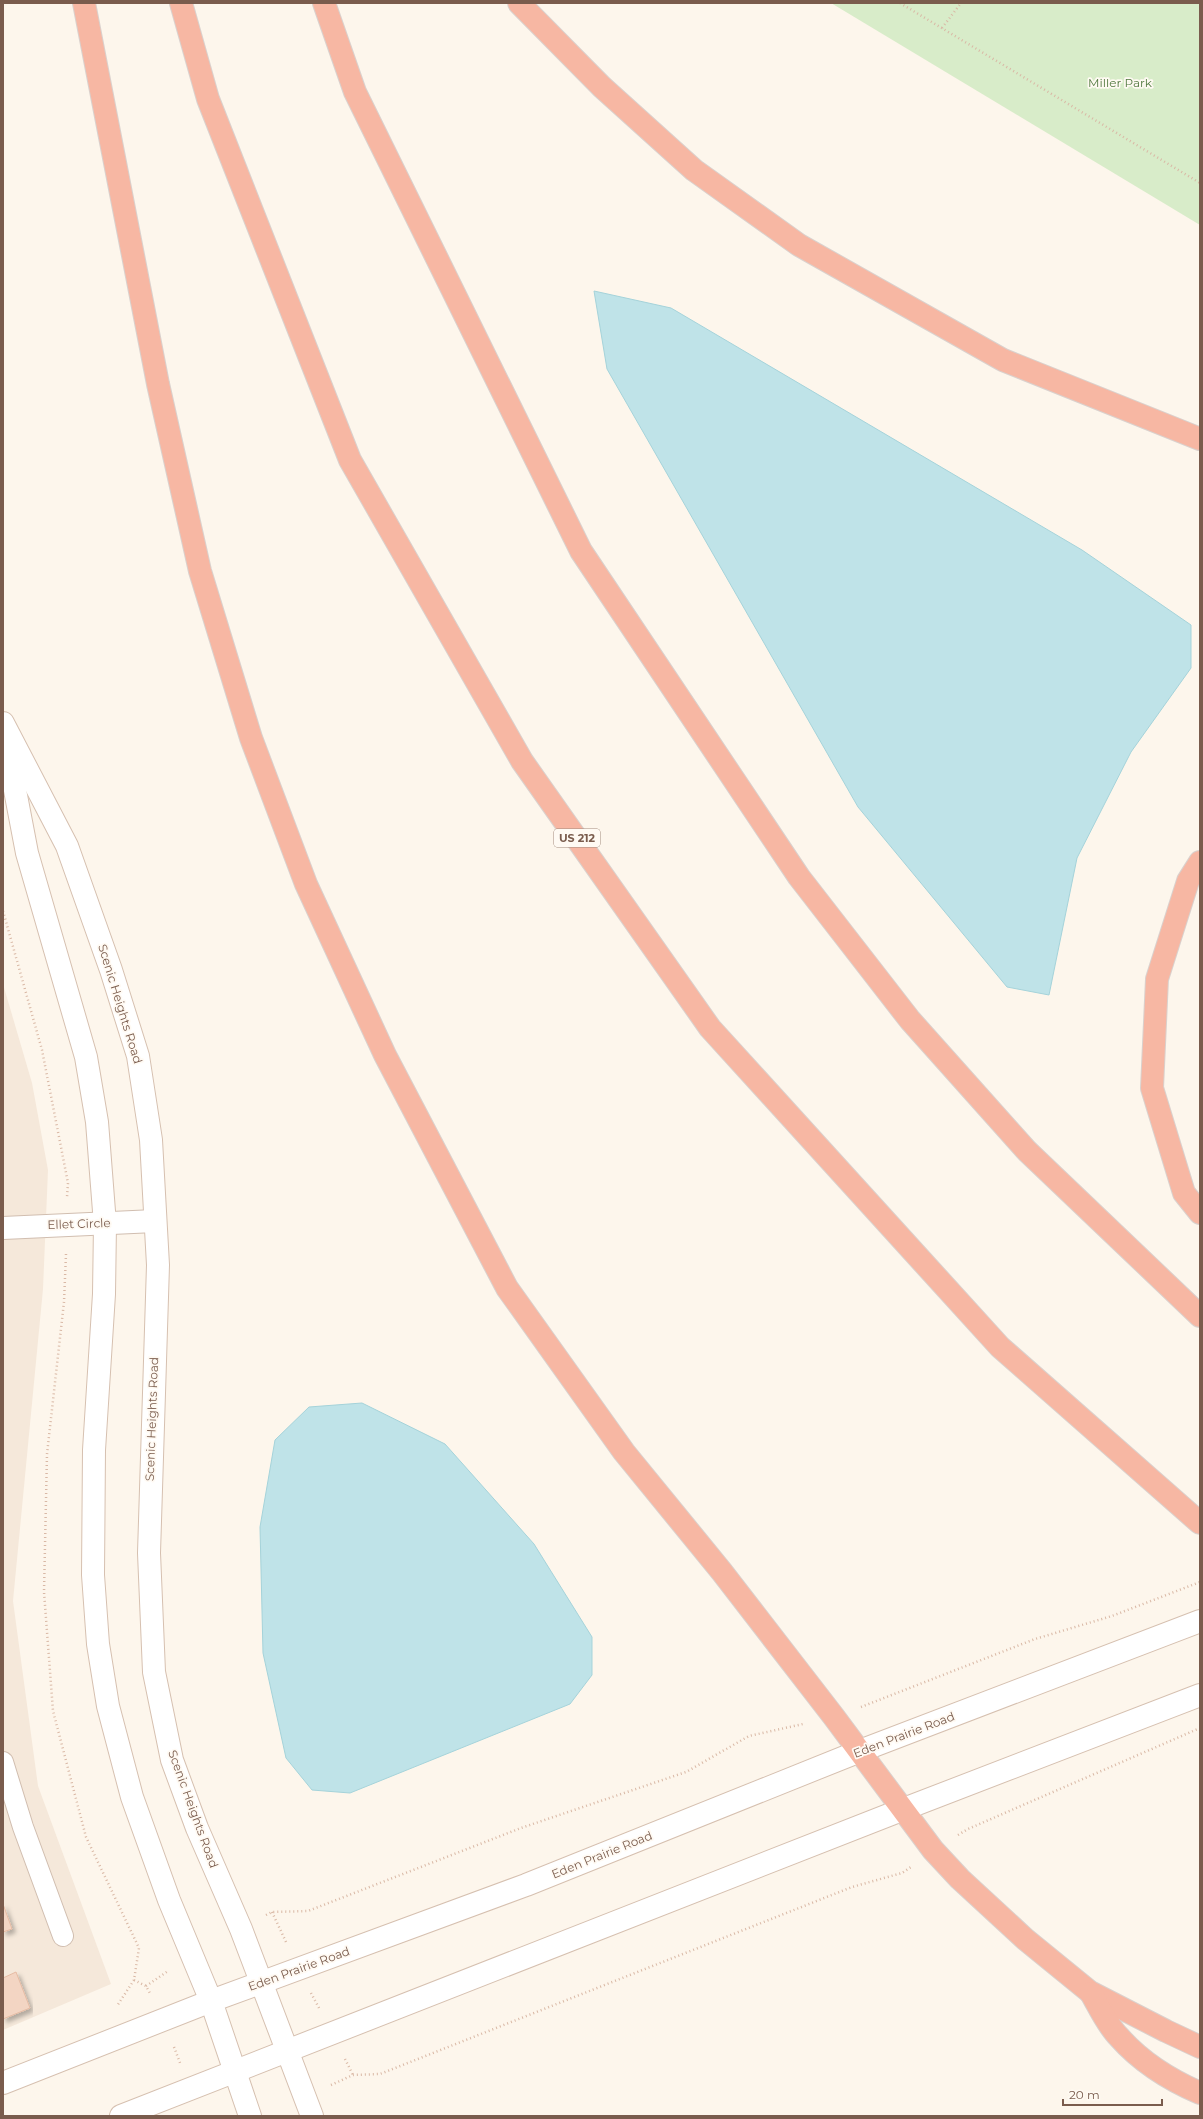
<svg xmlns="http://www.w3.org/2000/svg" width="1203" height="2119" font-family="Montserrat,sans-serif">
	<defs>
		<filter id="shadow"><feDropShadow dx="3.5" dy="3.5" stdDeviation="2" flood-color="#0004"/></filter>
	</defs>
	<rect width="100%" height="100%" fill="#fdf6ec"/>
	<path fill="#f5e8da" d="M3,984L32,1083L48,1170L43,1289L13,1601L38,1786L111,1984L3,2030Z"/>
	<path fill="#d8ecc9" d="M831,3H1200V225Z"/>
	<g fill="#bfe3e8" stroke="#a5d3da">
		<path d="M594,291L671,308L1082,550L1191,625V668L1131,752L1077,858L1049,995L1007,987L858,807L607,369Z"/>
		<path d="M362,1403L445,1444L534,1544L592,1637V1675L570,1704L350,1793L312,1790L286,1758L263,1653L260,1527L275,1440L309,1407Z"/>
	</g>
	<g fill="#f3d5c3" stroke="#e6bba3" filter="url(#shadow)">
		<path d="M3,1904L12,1929L3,1932Z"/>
		<path d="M16,1972L30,2008L3,2019V1978Z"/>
	</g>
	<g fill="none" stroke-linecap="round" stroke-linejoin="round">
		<g stroke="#d1beb0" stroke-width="22">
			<path id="lane" d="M3,1762L23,1827L63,1936"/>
		</g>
		<g stroke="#d1beb0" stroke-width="24">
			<path id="street" d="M3,1228L155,1221"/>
		</g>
		<g stroke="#d6c0b0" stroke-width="24">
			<g id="secondary">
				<path d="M3,723L67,846L111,970L138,1056L151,1140L158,1265L149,1553L154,1672L172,1760L197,1828L241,1929L312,2116"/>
				<path d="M6,743L27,853L86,1057L97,1122L105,1224L104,1294L94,1450L93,1575L98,1644L108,1706L132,1797L169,1900L211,2001L250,2116"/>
				<path d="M3,2083L211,2001L526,1885L860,1751L1200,1621"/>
				<path d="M121,2116L904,1809L1200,1695"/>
			</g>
		</g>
		<g stroke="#dad1cd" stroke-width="24">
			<g id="highway">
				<path d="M84,3L158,384L200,571L251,738L306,884L385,1055L507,1288L624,1452L722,1572L834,1717L933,1850L960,1879L1025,1939L1090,1992L1166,2031L1200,2047"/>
				<path d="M181,3L208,99L350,460L522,761L710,1028L1000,1347L1200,1523"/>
				<path d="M324,3L355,92L581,551L799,877L910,1020L1027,1151L1200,1316"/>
				<path d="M519,3L602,87L694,170L799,245L1003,360L1200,439"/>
				<path d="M1200,862L1188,881L1157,979L1152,1088L1184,1193L1200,1213"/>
				<path d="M1091,1993C1099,2007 1107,2025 1119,2037C1141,2062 1170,2080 1200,2093"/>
			</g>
		</g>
		<g stroke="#d9b8a5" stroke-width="2.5" stroke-dasharray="1 3" stroke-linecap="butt">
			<path d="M900,3L1200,183"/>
			<path d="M942,28L961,3"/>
			<path d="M3,911L42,1050L68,1183L67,1197"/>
			<path d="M66,1254L64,1302L47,1454L44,1592L53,1711L86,1837L139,1948L134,1980L117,2006"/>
			<path d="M861,1707L1035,1639L1112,1616L1200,1582"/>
			<path d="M958,1835L968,1829L1200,1728"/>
			<path d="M272,1912L286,1942"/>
			<path d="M266,1915L272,1912L308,1911L521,1828L686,1772L749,1736L803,1724"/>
			<path d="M134,1980L146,1986L151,1995"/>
			<path d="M146,1986L168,1971"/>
			<path d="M311,1993L319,2008"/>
			<path d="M174,2047L180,2063"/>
			<path d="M345,2059L353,2075"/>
			<path d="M331,2085L353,2075L380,2074L852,1887L902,1873L911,1867"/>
		</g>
		<use href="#lane" stroke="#fff" stroke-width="20"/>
		<use href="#street" stroke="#fff" stroke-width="22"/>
		<use href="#secondary" stroke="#fff" stroke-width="22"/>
		<use href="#highway" stroke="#f7b7a3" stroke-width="22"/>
	</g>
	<g text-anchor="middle" stroke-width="3.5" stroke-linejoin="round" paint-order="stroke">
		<rect fill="#fffaf3" stroke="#a28b7f" stroke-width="1" x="554" y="829" width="46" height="18" rx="3"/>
		<g font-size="11" font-weight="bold" fill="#7a5c4d">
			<text x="577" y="842">US 212</text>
		</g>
		<g font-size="12" fill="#537a41" stroke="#fffaf3">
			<text x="1120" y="87">Miller Park</text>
		</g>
		<g font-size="12" fill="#7a5c4d" stroke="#fffaf3">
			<text transform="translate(120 1004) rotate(73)" y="4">Scenic Heights Road</text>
			<text transform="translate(79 1224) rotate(-2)" y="4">Ellet Circle</text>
			<text transform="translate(152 1419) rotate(-88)" y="4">Scenic Heights Road</text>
			<text transform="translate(904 1735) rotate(-21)" y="4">Eden Prairie Road</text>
			<text transform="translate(193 1809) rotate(70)" y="4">Scenic Heights Road</text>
			<text transform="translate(602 1855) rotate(-22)" y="4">Eden Prairie Road</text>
			<text transform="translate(299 1969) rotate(-20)" y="4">Eden Prairie Road</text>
		</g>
	</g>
	<rect width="1203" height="2119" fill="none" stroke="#7a5c4d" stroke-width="8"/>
	<path d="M1063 2099v6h99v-6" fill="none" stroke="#7a5c4d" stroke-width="2"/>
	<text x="1069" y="2099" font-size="12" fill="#7a5c4d" stroke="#fffaf3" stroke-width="3" paint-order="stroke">20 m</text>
</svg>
